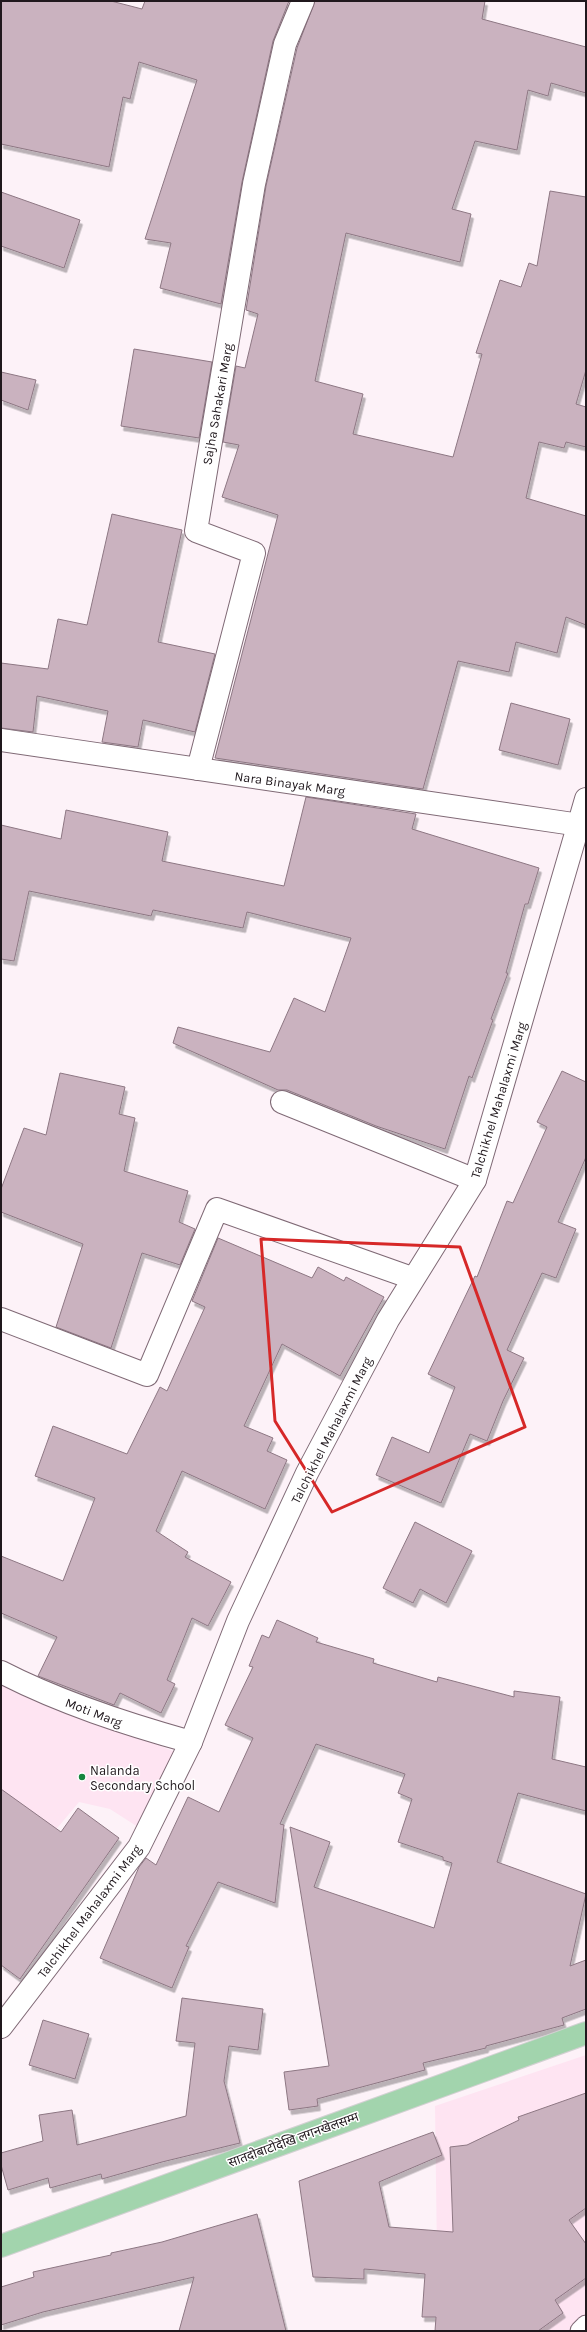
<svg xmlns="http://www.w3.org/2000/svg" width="587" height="2332" font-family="Karla,'Noto Sans Devanagari',sans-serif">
	<defs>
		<filter id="shadow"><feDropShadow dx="2.5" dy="4.5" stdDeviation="0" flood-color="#0004"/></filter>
	</defs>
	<rect width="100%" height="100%" fill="#fdf2f8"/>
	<g fill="#fee4f2">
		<path d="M1,1679L175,1752L138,1827L110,1809L79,1802L1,1895Z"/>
		<path d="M586,2055V2331H438L435,2106Z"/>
	</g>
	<g fill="#cab2bf" stroke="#8d7783" filter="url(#shadow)">
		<path d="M1,1H111L142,9L145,1H289L273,41L242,182L221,304L160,288L171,243L145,239L197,80L139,62L130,99L123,97L109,167L1,144Z"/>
		<path d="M315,1H485L482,19L586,47V93L551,83L548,96L528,90L517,150L475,141L452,209L471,214L460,262L346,233L315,381L363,394L353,434L453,457L482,354L476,353L500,280L521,287L529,263L537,266L550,191L586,197V370L576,404L586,407V447L566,442L564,448L539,442L526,498L586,516V625L566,617L557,653L516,642L509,672L458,661L423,789L215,758L278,515L222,497L239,445L223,442L236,366L245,368L258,314L246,310L266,186L297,48Z"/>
		<path d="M1,192L80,220L64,268L1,246Z"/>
		<path d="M134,349L212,362L199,438L121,426Z"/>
		<path d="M1,372L36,380L28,410L1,400Z"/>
		<path d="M112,514L182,530L158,642L215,654L195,732L143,720L138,747L102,742L108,711L37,696L33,732L1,728V663L48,669L58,619L87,625Z"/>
		<path d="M511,703L570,719L558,765L499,750Z"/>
		<path d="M306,797L416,814L412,829L539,868L528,904H525L506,973H508L491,1019L493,1020L472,1078L469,1076L445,1149L376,1126L287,1090H278L173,1043L178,1027L270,1052L294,998L325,1012L351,938L247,912L243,928L153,910L151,916L29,891L14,961L1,959V825L61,839L66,810L168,832L162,861L284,886Z"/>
		<path d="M562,1071L586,1082V1157L558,1222L576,1229L556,1278L542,1273L507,1350L524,1358L503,1401L487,1441L470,1434L441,1503L376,1475L392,1437L429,1453L455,1387L428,1374L475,1276L477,1277L507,1201L513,1203L547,1127L537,1122Z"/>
		<path d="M60,1073L125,1087L119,1114L135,1118L124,1171L188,1191L179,1222L195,1229L180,1265L142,1253L111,1348L56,1327L83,1244L1,1212V1189L24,1128L46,1135Z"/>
		<path d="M218,1238L312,1278L318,1267L344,1281L346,1277L384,1297L340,1376L282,1344L244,1426L273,1438L267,1451L287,1460L265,1509L182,1471L156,1531L188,1552L185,1557L231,1582L208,1626L192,1618L167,1680L175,1684L161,1713L120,1693L114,1705L38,1676L57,1637L1,1613V1556L63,1581L95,1498L35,1476L53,1426L127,1454L160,1387L167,1391L205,1307L192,1301Z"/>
		<path d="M415,1522L472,1551L446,1603L420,1589L413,1603L383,1588Z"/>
		<path d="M277,1620L318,1638L316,1642L374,1659L373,1663L437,1682L438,1677L514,1697V1691L560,1697L552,1759L586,1767V1811L518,1793L497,1862L586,1894L570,1966L586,1960V2009L562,2018L564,2025L486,2046V2048L423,2063L425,2070L317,2099L318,2106L289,2110L284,2072L329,2066L290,1827L330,1842L314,1887L434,1928L452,1863L443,1860V1857L398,1842L412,1799L398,1793L405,1774L316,1744L280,1824L284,1825L275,1903L218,1882L186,1946L189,1947L172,1988L100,1958L139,1867L146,1858L156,1865L188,1797L219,1812L253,1738L225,1725L253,1667L249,1666L262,1635L269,1638Z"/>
		<path d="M1,1789L61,1832L78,1808L119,1838L20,1979L1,1965Z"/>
		<path d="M182,1998L263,2009L258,2050L229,2046L224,2081L240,2143L162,2162L102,2179L101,2174L50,2188L48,2178L8,2190L1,2165V2153L43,2141L39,2115L72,2110L77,2145L186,2116L195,2043L176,2041Z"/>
		<path d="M43,2020L89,2034L75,2079L29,2065Z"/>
		<path d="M586,2093V2208L569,2220L586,2244V2278L555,2300L563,2313L538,2331H435L436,2317H422L425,2274L364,2269V2279L313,2277L299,2181L433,2132L442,2155L379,2182L389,2227L453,2232L450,2147L467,2145L519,2120L518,2117Z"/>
		<path d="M257,2214L286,2331H179L194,2277L43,2312L1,2325V2287L34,2277L33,2272L111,2255V2253L162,2242Z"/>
	</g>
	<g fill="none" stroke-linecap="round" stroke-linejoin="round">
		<g stroke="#7f6975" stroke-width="21">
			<path id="service" d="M580,2331L586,2325"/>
		</g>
		<g stroke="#7f6975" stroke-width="24">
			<g id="minor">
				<path d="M1,740L580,825"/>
				<path d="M198,769L254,553L196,531L254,184L285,44L303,1"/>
				<path d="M282,1102L475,1180"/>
				<path d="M1,1319L147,1375L217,1209L412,1278"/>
				<path d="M1,1672C61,1703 126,1724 191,1742"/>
				<path d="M1,2027L139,1847L191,1742L238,1621L307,1473L388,1320L475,1180L586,799"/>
			</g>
		</g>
		<g stroke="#d2d1d2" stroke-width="24">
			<path id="primary" d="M1,2246L586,2033"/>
		</g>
		<use href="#service" stroke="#fff" stroke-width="19"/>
		<use href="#minor" stroke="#fff" stroke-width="22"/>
		<use href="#primary" stroke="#a2d4ad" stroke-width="22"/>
	</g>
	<path fill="none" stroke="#d62828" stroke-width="3" stroke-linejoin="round" d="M261,1239L460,1247L525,1427L332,1512L275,1421Z"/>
	<circle fill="#15863e" stroke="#fff" stroke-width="1.5" cx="82" cy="1777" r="4"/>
	<g text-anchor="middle" stroke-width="3" stroke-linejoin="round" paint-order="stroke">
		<g font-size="13" fill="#20181d" stroke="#fff">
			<text transform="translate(217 404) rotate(-80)" y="5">Sajha Sahakari Marg</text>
			<text transform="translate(290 783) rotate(8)" y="5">Nara Binayak Marg</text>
			<text transform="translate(498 1100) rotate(-73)" y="5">Talchikhel Mahalaxmi Marg</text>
			<text transform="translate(331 1430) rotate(-63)" y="5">Talchikhel Mahalaxmi Marg</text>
			<text transform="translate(94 1712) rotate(21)" y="5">Moti Marg</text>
			<text transform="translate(89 1911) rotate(-53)" y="5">Talchikhel Mahalaxmi Marg</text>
			<text transform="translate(293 2139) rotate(-20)" y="5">सातदोबाटोदेखि लगनखेलसम्म</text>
		</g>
		<g font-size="13" fill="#20181d" stroke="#fff" text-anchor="start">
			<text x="90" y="1775">Nalanda<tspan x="90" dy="15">Secondary School</tspan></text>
		</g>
	</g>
	<rect width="587" height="2332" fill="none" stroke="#20181d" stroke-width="4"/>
</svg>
